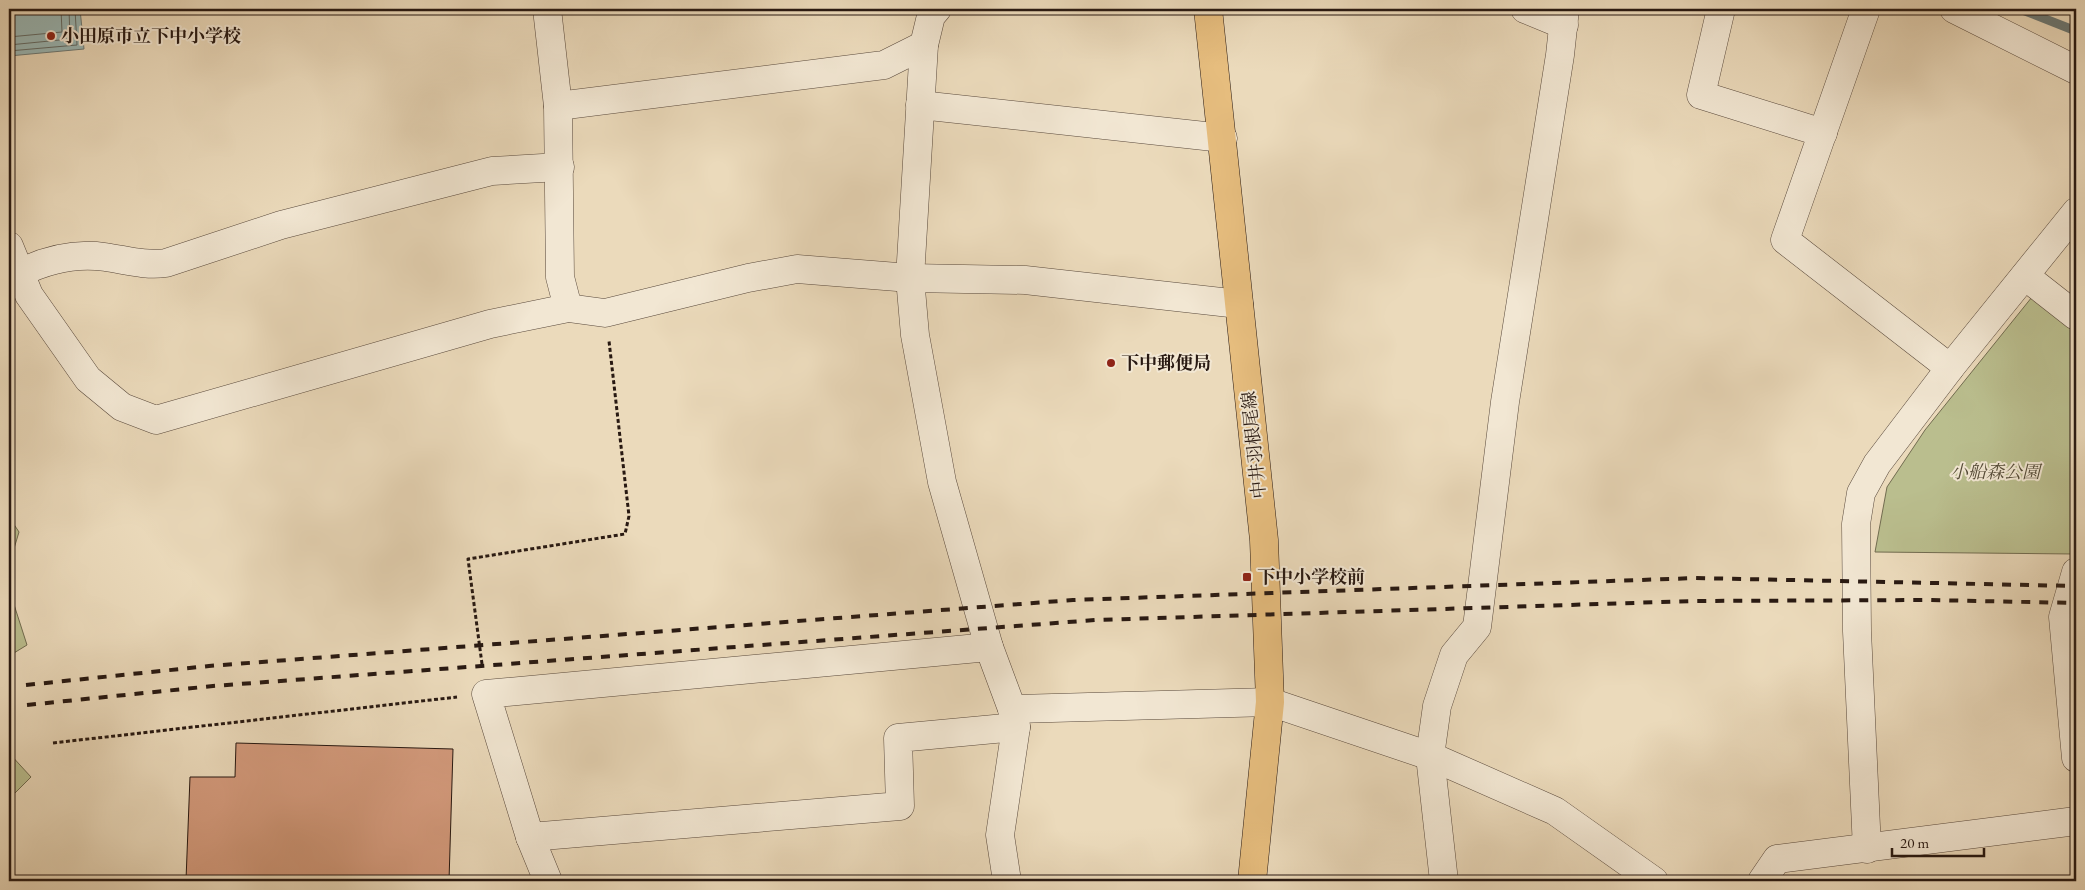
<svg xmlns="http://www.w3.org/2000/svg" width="2085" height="890" font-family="'EB Garamond','Noto Serif JP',serif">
	<rect width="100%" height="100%" fill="#ebdabb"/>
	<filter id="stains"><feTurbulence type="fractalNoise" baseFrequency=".004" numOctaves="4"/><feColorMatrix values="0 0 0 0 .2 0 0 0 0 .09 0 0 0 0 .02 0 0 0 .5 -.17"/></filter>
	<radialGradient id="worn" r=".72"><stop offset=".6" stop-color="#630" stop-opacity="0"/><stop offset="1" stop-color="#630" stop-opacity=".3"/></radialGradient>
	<g fill="#babe8e" stroke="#716c50">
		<path d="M2032,297L2076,333V547L2074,554L1875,552L1887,487L1925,430Z"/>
		<path d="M9,517L19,532L9,565Z"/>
		<path d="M9,589L27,645L9,656Z"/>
		<path d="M9,753L31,777L9,799Z"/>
	</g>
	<path fill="#9ab9b8" stroke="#6c7976" d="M9,9H80L84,49L9,56Z"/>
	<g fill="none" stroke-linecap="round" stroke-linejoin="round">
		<g stroke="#616965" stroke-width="1">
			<path d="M9,37L62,32L61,9"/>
			<path d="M9,45L70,39L69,9"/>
			<path d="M9,51L77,45L75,9"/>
		</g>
		<path stroke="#6c7976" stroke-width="9" d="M2020,9L2076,31"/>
	</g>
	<g fill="#d39a7c" stroke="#281912">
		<path d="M236,743L453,749L449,881L186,880L190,777H235Z"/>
		<path d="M25,877L186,880H213L24,881Z"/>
	</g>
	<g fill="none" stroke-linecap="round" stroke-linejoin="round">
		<g stroke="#59493c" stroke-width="29">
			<g id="minor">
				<path d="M547,9L558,106L560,277L568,308"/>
				<path d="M937,9L931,16L924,45L910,278L915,335L942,482L989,647L1012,709L1016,727L1000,835L1007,881"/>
				<path d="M1525,9L1564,25"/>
				<path d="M1721,9L1701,95L1823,133"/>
				<path d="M1866,9L1785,240L1950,368"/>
				<path d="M1954,9L2076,70"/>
				<path d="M920,105L1223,138"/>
				<path d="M558,106L884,65L924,45"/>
				<path d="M9,246L29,295L88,379L122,407L156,420L490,324L568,308L605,313L748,278L797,269L910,278L1025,280L1239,304"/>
				<path d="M20,273C46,260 76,253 105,257C126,260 145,266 166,263L281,225L492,171L560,167"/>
				<path d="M2025,276L2076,316"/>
				<path d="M2076,572L2063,617L2076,758"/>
				<path d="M1012,709L1270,702L1430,756L1555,811L1654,881"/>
				<path d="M530,837L900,806L898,738L1016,727"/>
				<path d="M1867,849L1857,631L1856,524L1861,493L1877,464L1950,368L2076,212"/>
				<path d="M548,881L530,837L486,694L989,647"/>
				<path d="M1444,881L1430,756L1437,706L1454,655L1477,627L1505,402L1560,55L1565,9"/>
				<path d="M1762,881L1777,859L2076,821"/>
			</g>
		</g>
		<g stroke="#281912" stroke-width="29">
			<path id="major" d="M1208,9L1264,540L1270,702L1252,881"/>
		</g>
		<g stroke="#281912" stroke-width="3" stroke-dasharray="4 2.5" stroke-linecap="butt">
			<path d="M482,664L468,559L625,534L629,516L609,341"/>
			<path d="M53,743L457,697"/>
		</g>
		<use href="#minor" stroke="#f2e7d3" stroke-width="28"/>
		<use href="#major" stroke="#e6bd7e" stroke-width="28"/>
		<g stroke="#281912" stroke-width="4" stroke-dasharray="9 9" stroke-linecap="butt">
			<path d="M26,685L209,666L1073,600L1696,578L2076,586"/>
			<path d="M27,705L213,686L1096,620L1694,601L1930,600L2076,603"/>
		</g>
	</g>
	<g fill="#8f2418" stroke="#f2e7d3" stroke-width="2">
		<circle cx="51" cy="36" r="5"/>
		<circle cx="1111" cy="363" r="5"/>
		<rect x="1242" y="572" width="10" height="10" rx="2.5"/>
	</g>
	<g text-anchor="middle" stroke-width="4" stroke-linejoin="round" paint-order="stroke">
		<g font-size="18" font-weight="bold" fill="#281912" stroke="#f2e7d3" text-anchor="start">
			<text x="61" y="42">小田原市立下中小学校</text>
			<text x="1121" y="369">下中郵便局</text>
			<text x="1257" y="583">下中小学校前</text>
		</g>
		<g font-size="18" fill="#281912" stroke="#f2e7d3">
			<text transform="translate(1254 445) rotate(-96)" y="6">中井羽根尾線</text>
		</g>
		<g font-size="18" font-style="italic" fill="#544b37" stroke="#f2e7d3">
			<text x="1995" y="478">小船森公園</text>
		</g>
	</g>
	<rect width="2085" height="890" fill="none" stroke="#ebdabb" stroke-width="30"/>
	<rect x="10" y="10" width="2065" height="870" fill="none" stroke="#281912" stroke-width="2.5"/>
	<rect x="15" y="15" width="2055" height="860" fill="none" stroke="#281912"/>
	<path d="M1892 848v8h92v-8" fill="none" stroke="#281912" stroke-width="2.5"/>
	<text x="1900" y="848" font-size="15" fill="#281912" stroke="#f2e7d3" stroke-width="4" paint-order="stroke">20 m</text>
	<rect width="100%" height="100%" filter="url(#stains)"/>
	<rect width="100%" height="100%" fill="url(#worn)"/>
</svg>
